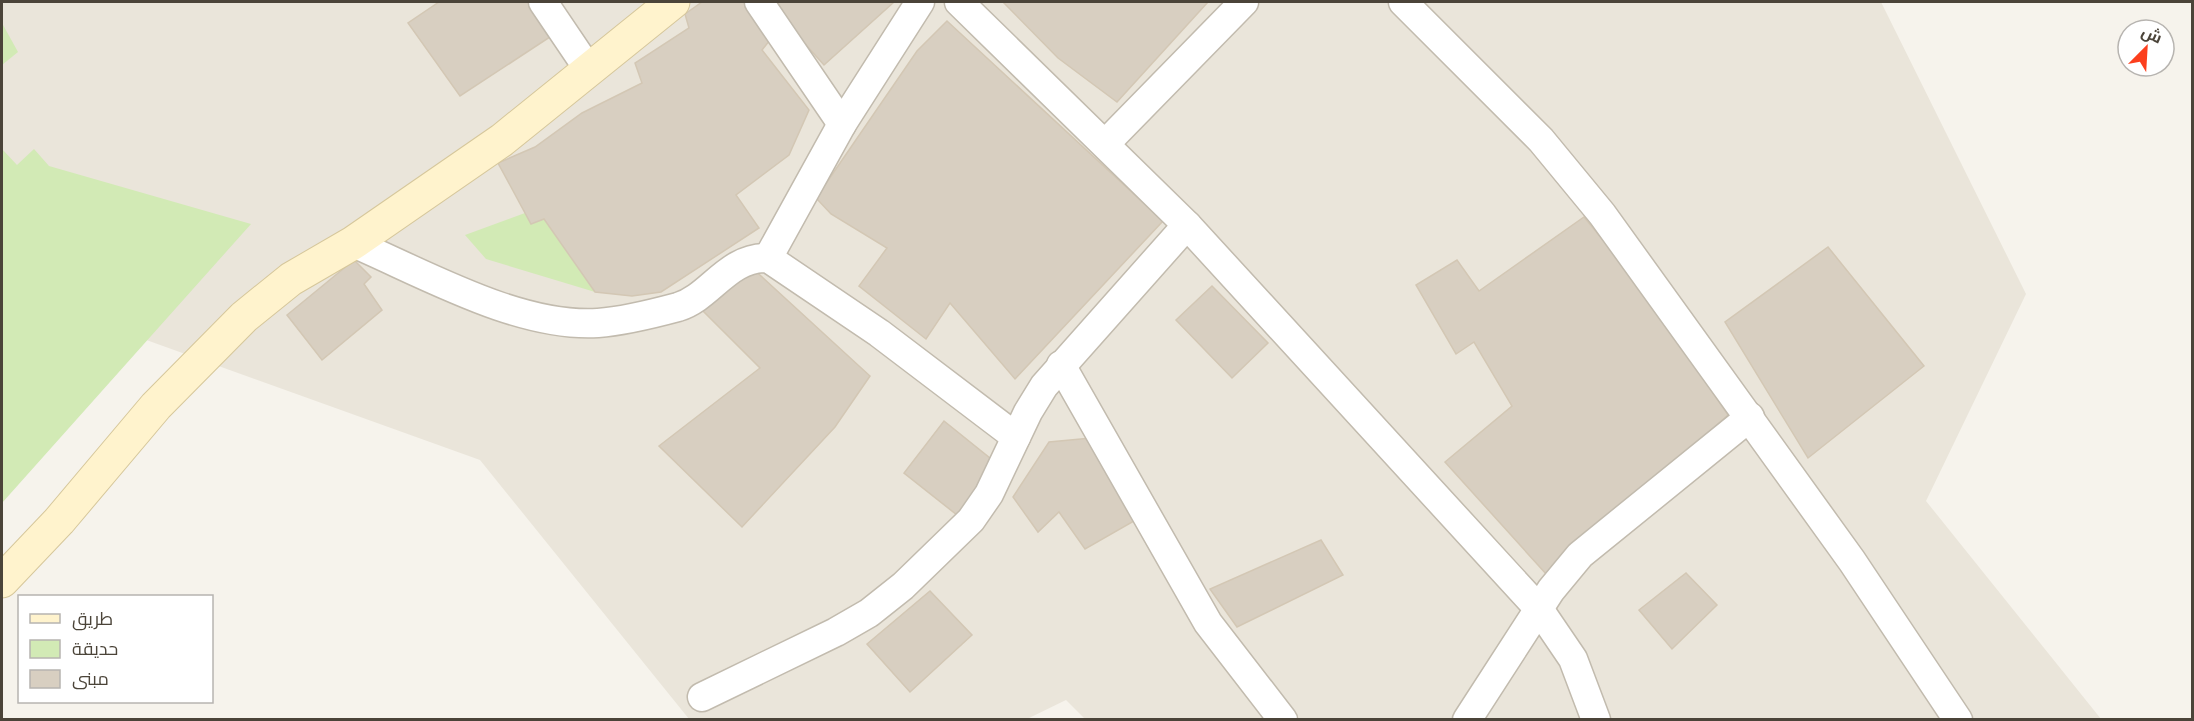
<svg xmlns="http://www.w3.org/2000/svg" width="2194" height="721" font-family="'Asap Condensed',Cairo,sans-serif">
	<rect width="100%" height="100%" fill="#f6f3ec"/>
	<path fill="#eae5da" d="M2,2H1881L2026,294L1926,501L2101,719L1086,720L1066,700L1027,719H689L480,460L2,288Z"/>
	<g fill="#d2eab5">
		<path d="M2,23L18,52L2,65Z"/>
		<path d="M2,149L17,165L34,149L49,166L251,224L2,503Z"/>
		<path d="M525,213L544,219L595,292L486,259L465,235Z"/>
	</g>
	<g fill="#d8cfc1" stroke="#d3c7b4" stroke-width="1.5">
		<path d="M439,2H535L556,33L460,96L408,23Z"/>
		<path d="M702,2H746L770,40L762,50L809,110L789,155L736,195L759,228L661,292L632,296L595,292L544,219L531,224L498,163L535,147L582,113L642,83L635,63L689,28L685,14Z"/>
		<path d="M777,2H894L824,65L797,35Z"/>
		<path d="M1003,2H1208L1117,102L1058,58Z"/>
		<path d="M947,21L1163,221L1015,379L950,303L926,339L859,286L887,248L831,214L816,198L917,51Z"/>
		<path d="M1584,217L1644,290L1728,415L1547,575L1445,462L1512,406L1474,342L1456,354L1416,285L1457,260L1479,291Z"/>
		<path d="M1828,247L1924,366L1808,458L1725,322Z"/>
		<path d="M354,260L371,277L364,284L382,310L322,360L287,315Z"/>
		<path d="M749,265L870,376L835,427L742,527L659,446L760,368L702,310Z"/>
		<path d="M1212,286L1268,343L1232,378L1176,320Z"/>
		<path d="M944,421L1001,467L962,519L904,473Z"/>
		<path d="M1091,438L1134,521L1085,549L1059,512L1038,532L1013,497L1049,442Z"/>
		<path d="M1321,540L1343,575L1237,627L1210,589Z"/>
		<path d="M1686,573L1717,605L1672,649L1639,610Z"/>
		<path d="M930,591L972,635L910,692L867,644Z"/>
	</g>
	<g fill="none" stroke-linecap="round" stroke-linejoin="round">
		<g stroke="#c2bbae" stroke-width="31">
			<g id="minor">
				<path d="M543,2L589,70"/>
				<path d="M759,2L842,124"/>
				<path d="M959,2L1187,225L1539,609L1573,659L1596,720"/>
				<path d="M1403,2L1541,140L1602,214L1852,561L1958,720"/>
				<path d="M1106,143L1244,2"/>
				<path d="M353,243C425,274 519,328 598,323C625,321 652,314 678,307C711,297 727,257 768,258L879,333L1016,437"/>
				<path d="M768,258L842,124L920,2"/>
				<path d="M1061,365L1208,623L1283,720"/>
				<path d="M702,697L836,632L869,613L903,586L971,520L989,494L1028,412L1044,386L1187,225"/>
				<path d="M1467,720L1551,590L1580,555L1750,417"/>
			</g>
		</g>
		<g stroke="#d6c79b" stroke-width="35">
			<path id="secondary" d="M2,581L59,521L156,406L244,317L291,279L353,243L502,140L673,2"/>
		</g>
		<use href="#minor" stroke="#fff" stroke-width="28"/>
		<use href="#secondary" stroke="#fff3cd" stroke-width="33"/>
	</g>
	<rect width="2194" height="721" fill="none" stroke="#4b4439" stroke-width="6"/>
	<rect x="18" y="595" width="195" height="108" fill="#ffffff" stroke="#b7b4b0" stroke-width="1.5"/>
	<rect x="30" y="614" width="30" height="9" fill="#fff3cd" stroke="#b7b4b0" stroke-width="1.5"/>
	<text x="72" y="625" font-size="18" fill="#4b4439">طريق</text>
	<rect x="30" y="640" width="30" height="18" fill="#d2eab5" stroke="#b7b4b0" stroke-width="1.5"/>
	<text x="72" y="655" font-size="18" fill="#4b4439">حديقة</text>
	<rect x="30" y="670" width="30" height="18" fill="#d8cfc1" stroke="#b7b4b0" stroke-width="1.5"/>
	<text x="72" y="685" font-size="18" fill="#4b4439">مبنى</text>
	<g transform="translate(2146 48) rotate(24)"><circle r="28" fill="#ffffff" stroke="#b7b4b0" stroke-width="1.5"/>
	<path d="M0-4.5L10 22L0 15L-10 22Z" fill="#fc3f1d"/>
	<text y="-9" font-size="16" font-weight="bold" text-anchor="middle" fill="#4b4439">ش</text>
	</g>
</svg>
